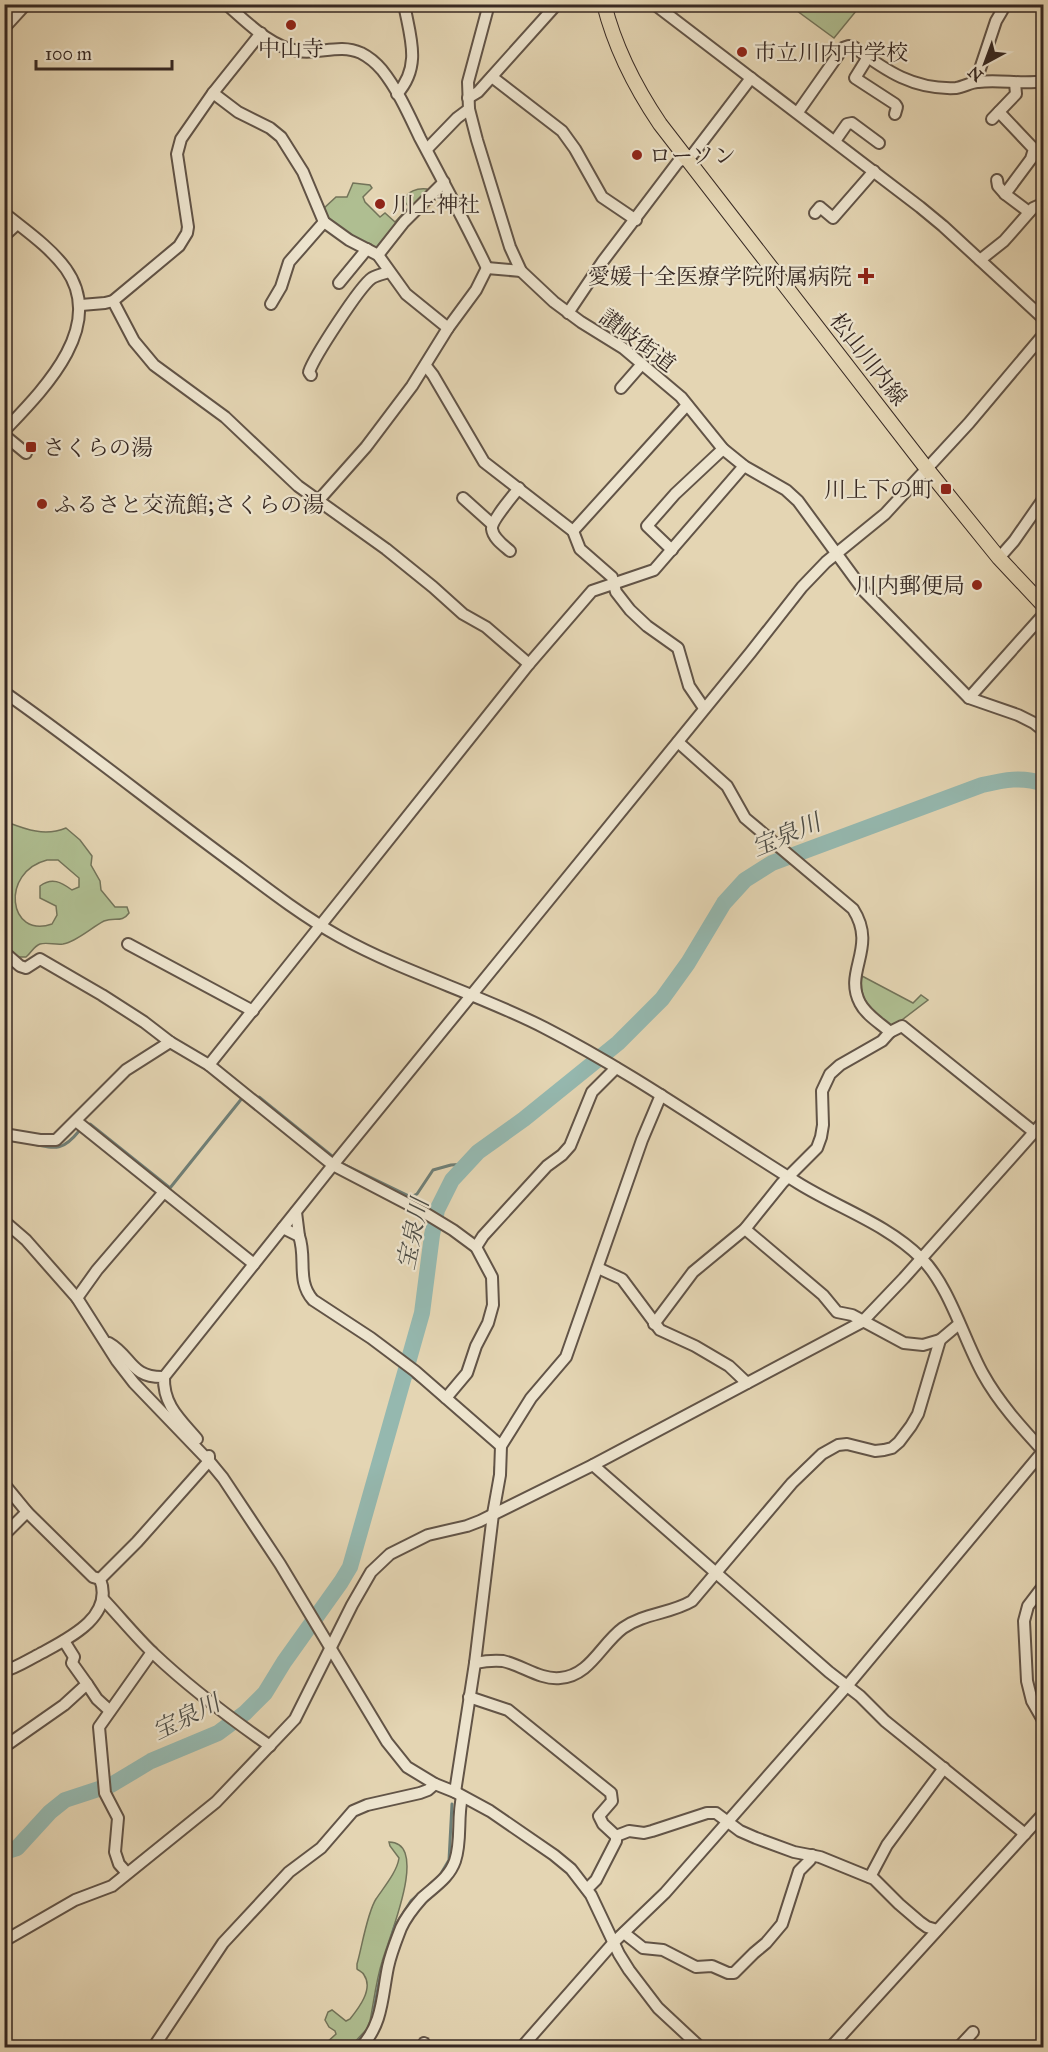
<svg xmlns="http://www.w3.org/2000/svg" width="1048" height="2052" font-family="'IM FELL Great Primer','Noto Serif JP',serif">
	<rect width="100%" height="100%" fill="#e4d5b3"/>
	<filter id="stains"><feTurbulence type="fractalNoise" baseFrequency=".00333" numOctaves="4"/><feColorMatrix values="0 0 0 0 .2 0 0 0 0 .09 0 0 0 0 .02 0 0 0 .5 -.17"/></filter>
	<radialGradient id="worn" r=".72"><stop offset=".6" stop-color="#630" stop-opacity="0"/><stop offset="1" stop-color="#630" stop-opacity=".3"/></radialGradient>
	<g fill="#afbe91" stroke="#73745a" stroke-width="1.5" fill-rule="evenodd">
		<path d="M789,5H861L834,38Z"/>
		<path d="M353,183L370,185L372,188L363,197L365,202L380,217L385,213L395,222L409,207L404,201C407,191 417,188 427,189L429,192L382,247L373,251L327,220L322,210L336,197H347Z"/>
		<path d="M4,821C25,829 44,837 66,828L80,840L92,856L91,865L100,881L101,890L115,907H127L129,913C122,923 115,917 104,921C92,927 76,942 63,944C55,945 47,942 40,944C34,946 31,953 26,957H16L4,947ZM47,860H58L79,878V887L72,890C61,882 52,877 40,886V898L56,906L57,915L52,924C8,939 0,872 47,860Z"/>
		<path d="M862,976L913,1003L921,995L928,1000L894,1026H889C872,1011 858,1000 862,976Z"/>
		<path d="M389,1842C431,1842 387,1942 382,1962C376,1981 374,2001 370,2021L366,2030L350,2047H308L319,2044H325L336,2034L335,2031L329,2027L325,2020L328,2012L332,2010L346,2021L350,2019C358,2009 374,1989 364,1975C363,1972 359,1971 357,1969V1964C362,1947 367,1913 376,1899C384,1887 397,1872 399,1858L390,1846Z"/>
	</g>
	<g fill="none" stroke-linecap="round" stroke-linejoin="round">
		<g stroke="#6f7f77" stroke-width="3">
			<path d="M259,1097L332,1156"/>
			<path d="M87,1128L90,1124L170,1188L243,1097"/>
			<path d="M33,1144C56,1149 63,1151 79,1131H82"/>
			<path d="M341,1163L411,1197L417,1194L433,1170L451,1165L466,1164"/>
			<path d="M405,1371L421,1383"/>
			<path d="M494,1481L495,1467"/>
			<path d="M372,2020L381,1972L395,1926L411,1901L439,1877L449,1860L452,1804"/>
			<path d="M352,2048L367,2031"/>
		</g>
		<path stroke="#95b8af" stroke-width="16" d="M4,1852L17,1848L50,1812L65,1800L111,1785L151,1761L218,1733L245,1713L265,1693L284,1662L341,1582L350,1567L422,1313L432,1235L437,1210L452,1180L478,1152L524,1119L618,1043L662,999L688,963L724,903L745,880L772,863L982,785C1004,780 1022,776 1044,784"/>
		<g stroke="#625447" stroke-width="14">
			<g id="minor">
				<path d="M226,4C247,22 270,47 298,51C319,55 339,43 361,53C369,57 376,63 382,70C398,90 409,115 420,138C443,181 466,224 487,268"/>
				<path d="M489,4L468,82L469,109L477,140L510,247L521,271L554,302L581,322L623,348L681,397L723,449L744,466L786,490L798,501L864,591L969,698L1018,715L1034,723L1044,731"/>
				<path d="M654,4L920,207L943,226L1044,319"/>
				<path d="M4,28L26,4"/>
				<path d="M868,57L855,78L895,104L897,107L895,114"/>
				<path d="M492,77L562,131L575,149L602,197L636,220"/>
				<path d="M976,81L996,21L1006,4"/>
				<path d="M213,93L238,112L270,128L281,137L303,172L324,222L349,240L378,255L406,294L448,328"/>
				<path d="M397,94C422,66 410,37 404,4"/>
				<path d="M468,98L478,92L557,4"/>
				<path d="M798,112L843,48L849,46L854,47C886,71 914,90 956,88C964,87 971,82 978,82C1000,79 1022,85 1044,81"/>
				<path d="M999,112L1034,149L1031,159L1005,194L1029,212"/>
				<path d="M992,119L1016,94L1015,83"/>
				<path d="M835,141L847,124L852,123L879,143"/>
				<path d="M427,149L457,118L469,109"/>
				<path d="M997,180L998,186L1005,194"/>
				<path d="M4,213C25,230 50,247 66,269C107,327 43,390 4,431"/>
				<path d="M815,213L820,207L833,218L874,171"/>
				<path d="M4,236L17,224"/>
				<path d="M378,255L404,222L444,182"/>
				<path d="M980,260L1004,241L1033,208L1044,203"/>
				<path d="M487,268L521,271"/>
				<path d="M339,283L367,249"/>
				<path d="M113,301L134,341L154,365L225,417L298,486L386,549L433,587L463,614L486,627L529,664"/>
				<path d="M271,304L281,287L289,262L324,222"/>
				<path d="M81,305L105,303L113,301L179,246L187,233L188,227L177,154L181,139L213,93L261,33"/>
				<path d="M568,313L603,261L678,162L693,154L751,78"/>
				<path d="M426,366L433,375L484,462L573,531L580,549L612,577L616,592L630,610L647,626L678,648L689,686L704,708"/>
				<path d="M311,375L309,372C314,357 360,286 372,278C377,275 383,274 389,272"/>
				<path d="M621,388L642,364"/>
				<path d="M4,435L26,453"/>
				<path d="M463,498L492,524"/>
				<path d="M318,501L366,447L412,386L448,328L476,290L487,268"/>
				<path d="M573,531L687,405"/>
				<path d="M672,550L647,526L675,494L723,449"/>
				<path d="M510,551C503,545 493,538 492,529C491,521 513,496 519,488"/>
				<path d="M999,558L1014,541L1044,498"/>
				<path d="M4,692C84,748 159,809 237,866C270,891 304,917 340,937C405,973 479,994 545,1028C633,1073 714,1131 798,1183C838,1208 887,1224 921,1258C949,1285 964,1340 983,1374C999,1403 1022,1428 1044,1452"/>
				<path d="M969,698L1044,614"/>
				<path d="M678,742L727,786L745,818L853,909C878,948 843,971 860,1003C866,1015 880,1023 890,1032L902,1026L1034,1132"/>
				<path d="M128,944L253,1011"/>
				<path d="M4,952L20,966L26,968L40,959L102,995L144,1022L170,1042L209,1065L333,1165L425,1213L453,1230L476,1247L492,1277L493,1305L488,1323L476,1346L467,1373L446,1398"/>
				<path d="M209,1065L529,664L592,591L654,570L744,466"/>
				<path d="M76,1121L254,1264"/>
				<path d="M4,1134L40,1140H56L126,1070L170,1042"/>
				<path d="M296,1212L299,1236"/>
				<path d="M4,1221L26,1240L77,1298L117,1361L134,1383L209,1461L223,1478L280,1564L387,1742L407,1767L435,1784L455,1792L490,1811L554,1855L571,1869L591,1895L619,1954L629,1970L658,2008L701,2048"/>
				<path d="M283,1228L299,1236C307,1258 296,1281 313,1300L371,1338L415,1371L501,1446"/>
				<path d="M745,1229L823,1295L837,1312L852,1315L904,1343L923,1345L940,1340"/>
				<path d="M476,1247L483,1236L547,1166L562,1155L570,1146L592,1092L616,1068"/>
				<path d="M598,1268L622,1279L660,1330L695,1346L729,1366L747,1383"/>
				<path d="M77,1298L97,1270L164,1192"/>
				<path d="M654,1324L693,1272L745,1229L782,1183L817,1148L821,1137L823,1125L822,1091L830,1074L840,1065L882,1041L890,1032"/>
				<path d="M109,1343C132,1356 130,1378 164,1377C163,1405 180,1419 197,1439"/>
				<path d="M164,1377L333,1165L751,652L802,587L826,562L885,514L969,423L1044,334"/>
				<path d="M593,1465L829,1672L860,1696L885,1721L1025,1834"/>
				<path d="M4,1484L27,1512L93,1577L100,1579"/>
				<path d="M4,1535L27,1512"/>
				<path d="M1044,1585L1028,1606L1024,1621L1027,1681L1032,1701L1044,1722"/>
				<path d="M103,1599C120,1617 136,1637 154,1654C190,1688 230,1718 270,1746"/>
				<path d="M475,1663C485,1661 494,1660 503,1661C522,1665 540,1680 560,1678C590,1676 601,1644 623,1628C644,1613 670,1614 692,1601L792,1483L822,1454L838,1445L847,1444L875,1451L884,1450L892,1448L899,1442L911,1426L918,1414L940,1340L959,1324"/>
				<path d="M4,1671C16,1668 28,1660 38,1655C65,1640 115,1618 100,1579L137,1542L209,1461V1456"/>
				<path d="M87,1684L97,1699L109,1710"/>
				<path d="M469,1697L508,1710L611,1793L612,1801L599,1816L603,1824L616,1836V1841L596,1880L587,1889"/>
				<path d="M4,1747L64,1705L87,1684L72,1663L74,1657L64,1641"/>
				<path d="M455,1792L475,1663L493,1514L500,1475L501,1446L531,1398L566,1357L642,1140L661,1095"/>
				<path d="M616,1836L629,1831L644,1833L652,1831L707,1813H716L740,1831L756,1838L794,1852L820,1857L874,1879L899,1904L920,1922L927,1927L937,1930"/>
				<path d="M127,1873L119,1864L115,1852L118,1818L105,1793L99,1727L152,1652"/>
				<path d="M870,1877L887,1845L944,1768"/>
				<path d="M624,1933L643,1948L663,1950L696,1967L712,1966L728,1973H734L754,1953L766,1943L782,1924L799,1871L810,1860L812,1855"/>
				<path d="M4,1941L75,1900L112,1886L216,1802L295,1719L352,1605L371,1572L390,1554L428,1535L467,1526L480,1521L593,1465L862,1322L904,1278L1044,1121"/>
				<path d="M153,2048L223,1943L289,1872L321,1848L353,1811L367,1805L420,1793L428,1790L435,1784"/>
				<path d="M360,2048C383,2025 382,1996 388,1967C391,1953 396,1941 401,1928C406,1917 414,1907 422,1898C435,1886 449,1878 455,1861C462,1841 457,1818 462,1797"/>
				<path d="M423,2048L424,2043"/>
				<path d="M521,2048L614,1942L665,1893L847,1686L1044,1450"/>
				<path d="M830,2048L1044,1813"/>
				<path d="M958,2048L973,2032"/>
			</g>
		</g>
		<g stroke="#372923" stroke-width="16">
			<path id="major" d="M604,4C615,48 635,87 660,124L927,469L999,558L1044,606"/>
		</g>
		<use href="#minor" stroke="#ede4ce" stroke-width="10"/>
		<use href="#major" stroke="#e4d5b3" stroke-width="14"/>
	</g>
	<g fill="#8f2418" stroke="#ede4ce" stroke-width="2">
		<circle cx="291" cy="25" r="6"/>
		<circle cx="742" cy="52" r="6"/>
		<circle cx="637" cy="155" r="6"/>
		<circle cx="380" cy="204" r="6"/>
		<path d="M863 267h6v6h6v6h-6v6h-6v-6h-6v-6h6z"/>
		<rect x="25" y="441" width="12" height="12" rx="3"/>
		<rect x="940" y="483" width="12" height="12" rx="3"/>
		<circle cx="42" cy="504" r="6"/>
		<circle cx="977" cy="585" r="6"/>
	</g>
	<g text-anchor="middle" stroke-width="4.5" stroke-linejoin="round" paint-order="stroke">
		<g font-size="22" fill="#372923" stroke="#ede4ce" text-anchor="start">
			<text x="291" y="56" text-anchor="middle">中山寺</text>
			<text x="754" y="60">市立川内中学校</text>
			<text x="649" y="163">ローソン</text>
			<text x="392" y="212">川上神社</text>
			<text x="852" y="284" text-anchor="end">愛媛十全医療学院附属病院</text>
			<text x="43" y="455">さくらの湯</text>
			<text x="934" y="497" text-anchor="end">川上下の町</text>
			<text x="54" y="512">ふるさと交流館;さくらの湯</text>
			<text x="965" y="593" text-anchor="end">川内郵便局</text>
		</g>
		<g font-size="22" fill="#372923" stroke="#ede4ce">
			<text transform="translate(638 340) rotate(37)" y="8">讃岐街道</text>
			<text transform="translate(869 359) rotate(52)" y="8">松山川内線</text>
		</g>
		<g font-size="24" font-style="italic" fill="#4e4d46" stroke="#ede4ce">
			<text transform="translate(786 835) rotate(-23)" y="8">宝泉川</text>
			<text transform="translate(413 1234) rotate(-78)" y="8">宝泉川</text>
			<text transform="translate(186 1717) rotate(-26)" y="8">宝泉川</text>
		</g>
	</g>
	<rect width="1048" height="2052" fill="none" stroke="#e4d5b3" stroke-width="24"/>
	<rect x="6" y="6" width="1036" height="2040" fill="none" stroke="#372923" stroke-width="3"/>
	<rect x="12" y="12" width="1024" height="2028" fill="none" stroke="#372923" stroke-width="1.5"/>
	<g transform="translate(985 63) rotate(221)" stroke="#ede4ce" stroke-width="4.5" paint-order="stroke">
	<path d="M0-4.5L10 22L0 15L-10 22Z" fill="#372923"/>
	<text y="-9" font-size="16" font-weight="bold" text-anchor="middle" fill="#372923">N</text>
	</g>
	<path d="M36 60v9h136v-9" fill="none" stroke="#372923" stroke-width="3"/>
	<text x="45" y="60" font-size="18" fill="#372923" stroke="#ede4ce" stroke-width="4.5" paint-order="stroke">100 m</text>
	<rect width="100%" height="100%" filter="url(#stains)"/>
	<rect width="100%" height="100%" fill="url(#worn)"/>
</svg>
